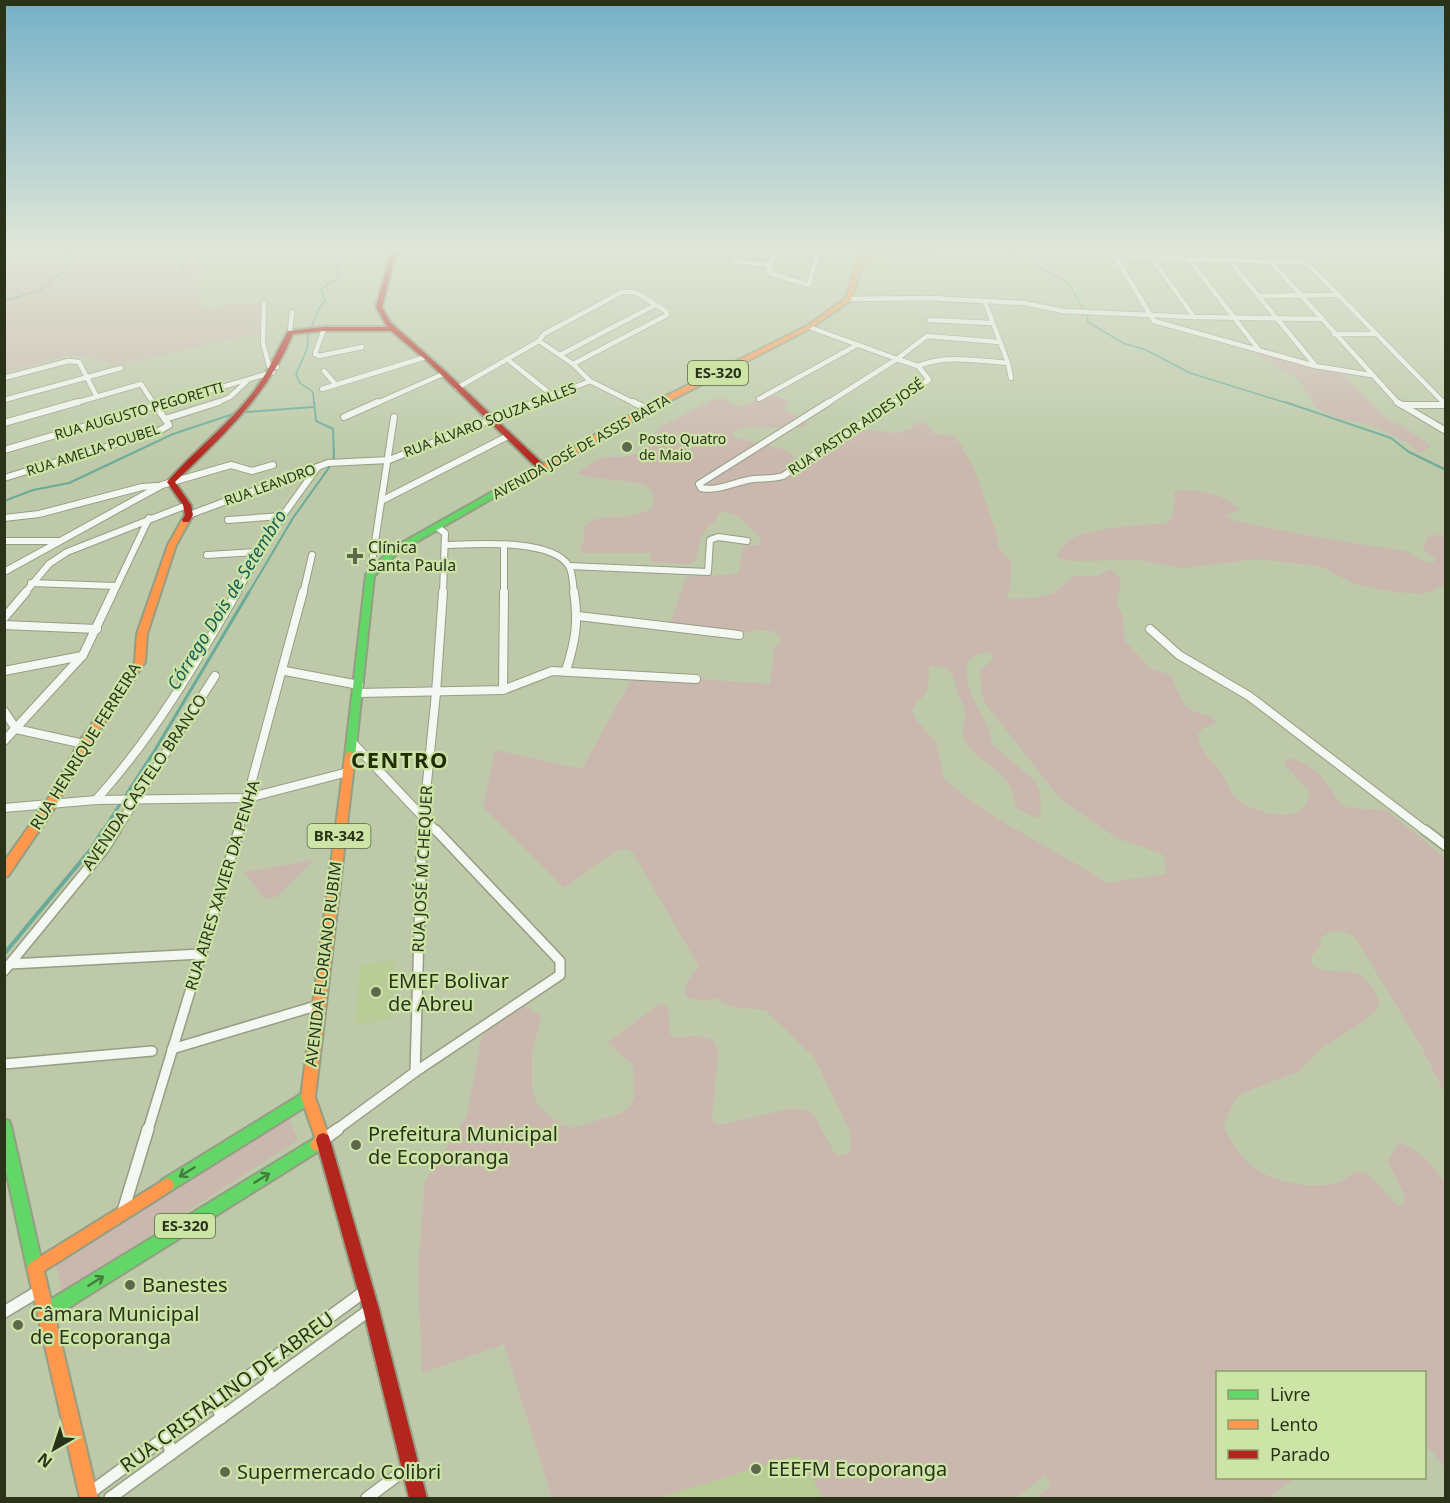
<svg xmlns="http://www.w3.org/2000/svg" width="1450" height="1503" font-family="'Noto Sans',sans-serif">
	<rect width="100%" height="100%" fill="#bdc9a8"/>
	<g fill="#b9cb97">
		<path d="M396,960L391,1019L355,1024L360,965Z"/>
		<path d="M794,1439L824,1498H611Z"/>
	</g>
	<g fill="#cab7ae" fill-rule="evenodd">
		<path d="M5,251H225L200,271L197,279L202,293V308L264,302L260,333L118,365L80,355L65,356L5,373Z"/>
		<path d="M1252,351L1345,376L1386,419L1400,424L1430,445V448L1418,453L1413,446L1373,426L1338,418L1317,409L1300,381Z"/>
		<path d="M773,394L789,402L784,409L805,420L808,424L804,428L746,427L733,432V437L783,449L797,459H809L821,457L853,431L871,430L897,433L913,428L914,423C925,422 929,425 935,434L953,436L958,440L975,471L997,535L998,547L1011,563L1010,588L1006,599L1036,598L1054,593L1074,576H1097L1111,569L1121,579L1117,603L1122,615L1125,641L1151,669L1171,675C1184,706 1181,709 1214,718L1216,723L1203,728L1198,734C1199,752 1211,759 1221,773C1228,783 1230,796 1242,803C1257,813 1300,825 1308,800C1309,797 1308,794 1309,791L1286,766L1285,761L1289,758C1318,765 1327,784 1342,806C1358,811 1373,807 1389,812L1445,858V1094L1420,1044L1356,939L1350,934L1339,931L1330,932L1321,938L1320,947L1311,956L1313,966C1343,981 1360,955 1379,1001L1376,1010L1360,1024L1325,1046L1297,1072L1238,1095L1227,1116L1224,1128C1231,1140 1238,1153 1248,1163C1268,1182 1310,1190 1337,1183C1344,1181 1351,1174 1357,1171L1368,1174L1399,1207L1405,1203L1404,1195L1388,1161L1398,1143C1420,1148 1434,1166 1446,1185L1445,1468L1425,1443L1424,1372H1218V1478H1295L1268,1498H1036L1051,1486L1045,1475L1016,1498H823L799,1455L657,1498H552L504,1344L422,1373L418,1270L425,1181L467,1116L480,1044L485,1031L523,1005L539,1015L541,1018L532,1053V1091L539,1107L560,1124L572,1128L622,1113L631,1105L634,1098L633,1065L608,1042L661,1003L667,1006C670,1015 668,1021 669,1030C671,1043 686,1036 694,1036C700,1036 707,1038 713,1040L718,1052L712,1120L716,1124H725L789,1109L806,1110L813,1114L834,1152L839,1156L847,1154L851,1149L850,1132L815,1058L765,1010L732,1007L715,998L702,1001L688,998L685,994L687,982L699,966L633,853L627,849L617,850L564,888L483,807L495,750L582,769L634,675L770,684L774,650L781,640L774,631L754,630L740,635L670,624L686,577L738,574L744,545H761V540C750,528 736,506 717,514L716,522L707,527L701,537L695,562L686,564L651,562V553H585L580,551L584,540V527L591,521L600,518L625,517L648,511L653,507C653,501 654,493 650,489C639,477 598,483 577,473L603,457H626L645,450L651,444L660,427L714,399L722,398L739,407ZM986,652L994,655L993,659L980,671L981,690L985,703L1061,800L1117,838L1162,854L1165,860L1166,874L1107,883C1054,848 992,822 944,779L936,742L917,721L912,711C915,702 919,701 924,695C931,687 928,676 929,666C957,668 951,671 958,693C961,700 965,708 965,716C964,725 960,734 966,743C977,761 1004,769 1012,790C1014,795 1014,802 1016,808L1037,818L1041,816L1040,792L1035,781L992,744C987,710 964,702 967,662L978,654Z"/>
		<path d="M1178,490C1197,490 1228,495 1240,510L1226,514L1232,520C1287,533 1343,542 1400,550C1413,551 1420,563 1433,563L1436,559L1423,550L1427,539L1431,535L1445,536V585L1423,594L1395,592L1355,584L1320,566L1257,559L1182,568L1140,560L1069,561L1057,557C1060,550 1064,543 1071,539C1100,526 1137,526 1168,523C1175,515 1175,502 1174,492Z"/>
		<path d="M314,860L276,897L264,899L245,872Z"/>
		<path d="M288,1116L298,1140L62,1292L55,1263Z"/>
	</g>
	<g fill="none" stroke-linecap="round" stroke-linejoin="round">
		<g stroke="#6aaa99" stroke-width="1.5">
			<path d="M1010,251L1063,280L1071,287L1083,309"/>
			<path d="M181,274L187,254L191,251"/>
			<path d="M4,301L41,290L72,264V261L65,256L71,251"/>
			<path d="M1087,314L1088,322L1123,343L1146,350L1190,373L1290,404"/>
			<path d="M314,404L313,392L300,383L296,374L307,349L308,336L318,310L325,301L321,289L338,278V251"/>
		</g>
		<g stroke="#6aaa99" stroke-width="2">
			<path d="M1285,402L1391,438L1409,452L1446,470"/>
			<path d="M246,412L313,407"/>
			<path d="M4,501L33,490L69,483L173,434L236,413"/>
			<path d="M248,594L293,518L328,469L334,457L333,429L316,421L314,402"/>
		</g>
		<path stroke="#6aaa99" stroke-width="3" d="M102,832L155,750L249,592"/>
		<path stroke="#6aaa99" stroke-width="4" d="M4,954L92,848L103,830"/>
		<g stroke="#949e84" stroke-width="6">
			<g id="street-far4">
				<path d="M740,251L734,259L738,262L771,265L768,271L772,274L809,285L818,251"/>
				<path d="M1106,251L1131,257L1307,263L1445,404"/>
				<path d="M1113,253L1154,321L1315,366L1371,375"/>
				<path d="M1152,258L1194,317"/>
				<path d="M1189,259L1259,350"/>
				<path d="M1229,260L1315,365"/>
				<path d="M1270,261L1399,404"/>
				<path d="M771,265L777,251"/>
				<path d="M1258,296L1338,295"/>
				<path d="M849,299L929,298L1024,303L1063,311L1194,317L1320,319"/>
				<path d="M985,302L1008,363L1011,378"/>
				<path d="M264,304L263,343L269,366L277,367"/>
				<path d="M930,320L991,323"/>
				<path d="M809,327L897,359"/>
				<path d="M324,329L315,354L319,356L362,347"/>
				<path d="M290,332L292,312"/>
				<path d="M1334,334H1377"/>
				<path d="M539,341L573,364L590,381L636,404"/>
				<path d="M560,355L655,305"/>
				<path d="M507,359L552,395"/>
				<path d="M897,359L927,336L999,342"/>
				<path d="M918,366C946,354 978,361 1008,363"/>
				<path d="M324,371L336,385"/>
				<path d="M4,378L68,361L79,362L97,397"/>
				<path d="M457,388L539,341L544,334L622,292H635L666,311L667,315L573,364"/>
				<path d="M322,389L426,357"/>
				<path d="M759,399L857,345"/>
				<path d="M4,400L121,368"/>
				<path d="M72,404L141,384L154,404"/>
				<path d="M164,404L273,372"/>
				<path d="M214,404L230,397L247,381"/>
				<path d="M375,404L443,374"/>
				<path d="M533,404L590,381"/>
				<path d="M826,404L897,359"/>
				<path d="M891,404L929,380L918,366L897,359"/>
			</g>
		</g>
		<g stroke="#949e84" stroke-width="8">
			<g id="street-far3">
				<path d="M633,402L647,409"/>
				<path d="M829,402L699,484L701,488C718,492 736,481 754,479C764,478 773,479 783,476L894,402"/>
				<path d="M1397,402L1446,431"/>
				<path d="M1443,402L1446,405"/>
				<path d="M1402,405H1445"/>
				<path d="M344,417L378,402"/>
				<path d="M165,419L219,402"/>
				<path d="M4,423L78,402"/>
				<path d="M4,450L169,402"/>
				<path d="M4,478L159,431L169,425L153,402"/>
				<path d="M383,500L508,436"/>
				<path d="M189,515L328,463L389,460L536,402"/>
				<path d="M4,518L39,514L142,487L157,486"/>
				<path d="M228,520L282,516"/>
				<path d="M437,527L445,533L443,594"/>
				<path d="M4,541H57"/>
				<path d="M446,545C474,544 552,538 569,566C573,573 573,586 574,594"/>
				<path d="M375,546L394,551"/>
				<path d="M207,555L258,552"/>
				<path d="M569,566L708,572L710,540L718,537L747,541"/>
				<path d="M4,572L162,485L231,465L252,471L273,465"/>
				<path d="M370,575L394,417"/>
				<path d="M31,583L116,586"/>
				<path d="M24,594L49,564L67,552L187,505"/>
				<path d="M113,594L149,518"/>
				<path d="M236,594L281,518L317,468"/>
				<path d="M303,594L312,555"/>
				<path d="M504,594V546"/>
			</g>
		</g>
		<g stroke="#949e84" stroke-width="10">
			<g id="street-far2">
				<path d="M578,616L739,635"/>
				<path d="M4,618L26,592"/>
				<path d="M4,625L97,629"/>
				<path d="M1150,629L1179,655L1249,696L1427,832"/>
				<path d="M4,671L82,656"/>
				<path d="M285,671L359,685"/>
				<path d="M566,671C575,641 579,624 574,592"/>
				<path d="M503,690L504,592"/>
				<path d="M358,693L503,690L552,671L696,679"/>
				<path d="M4,711L16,729L84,744"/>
				<path d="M4,741L83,655L113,592"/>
				<path d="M352,742L437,832"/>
				<path d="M96,800C155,734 193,668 237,592"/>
				<path d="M4,808L96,800L248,798L348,772"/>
				<path d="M115,832L215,676"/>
				<path d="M238,832L303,592"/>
				<path d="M422,832L436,693L443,592"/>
			</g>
		</g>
		<g stroke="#949e84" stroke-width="12">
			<g id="street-far1">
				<path d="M1425,830L1446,846"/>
				<path d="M10,964L201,954"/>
				<path d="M4,971L104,849L116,830"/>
				<path d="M172,1049L319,1005"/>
				<path d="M4,1064L152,1051"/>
				<path d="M415,1072L422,830"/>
				<path d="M148,1130L239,830"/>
				<path d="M336,1130L415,1072L560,975V961L436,830"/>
			</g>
		</g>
		<g stroke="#949e84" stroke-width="14">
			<g id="street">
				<path d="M323,1140L338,1129"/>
				<path d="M123,1211L148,1129"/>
				<path d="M4,1312L39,1291"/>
				<path d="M265,1364L271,1382"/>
				<path d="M216,1400L221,1418"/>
				<path d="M167,1436L171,1454"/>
				<path d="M88,1494L365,1291"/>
				<path d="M110,1498L371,1309"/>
				<path d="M367,1498L410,1466"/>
			</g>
		</g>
		<g stroke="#949e84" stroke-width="4">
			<g id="fast">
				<path d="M510,482H513L517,484L397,553L374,576L355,756L354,759H346L345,756L366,575L391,549Z"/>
				<path d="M308,1090L313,1092L315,1097L313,1102L172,1190L167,1192L162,1190L160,1185L162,1180Z"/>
				<path d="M4,1119L9,1121L11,1126L43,1268L40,1273L35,1276L30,1273L27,1268L4,1161Z"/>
				<path d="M317,1137L322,1139L324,1144L322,1149L52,1318L46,1320L40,1318L38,1312L40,1306Z"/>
			</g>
		</g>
		<g stroke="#949e84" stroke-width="4">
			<g id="slow">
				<path d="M860,251H866L864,258L917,251H933L863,261L851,300L811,328L650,411L516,486H513L509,484L644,407L807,326L846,298Z"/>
				<path d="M186,517L190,520L176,545L147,634L145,662L88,747L55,807L8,876L4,877V862L47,801L80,741L135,662L137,634L168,545L182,520Z"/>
				<path d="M350,752L354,753L355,756L315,1097L330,1140L328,1145L317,1151L312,1149L310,1144L315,1137L301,1097L345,756L346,753Z"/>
				<path d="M167,1178L172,1180L174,1185L172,1190L44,1271L98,1498H80L27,1268L30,1263Z"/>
			</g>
		</g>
		<g stroke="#949e84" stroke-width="4">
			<g id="jam">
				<path d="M391,251H397L382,307L390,322L446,372L545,466V470H539L427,361L391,331H324L293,334C267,396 222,436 175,482L191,505L193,515L189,522H183L182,520L185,515L183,505L167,482C193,452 226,427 251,395C267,375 276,353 288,331L324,327H387L376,307Z"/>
				<path d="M323,1133L328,1135L330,1140L379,1309L427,1498H409L363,1309L316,1140L318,1135Z"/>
			</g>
		</g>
		<use href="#street-far4" stroke="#f5f7f2" stroke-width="4.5"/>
		<use href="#street-far3" stroke="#f5f7f2" stroke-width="6"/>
		<use href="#street-far2" stroke="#f5f7f2" stroke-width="8"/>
		<use href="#street-far1" stroke="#f5f7f2" stroke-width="9"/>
		<use href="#street" stroke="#f5f7f2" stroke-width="11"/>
		<use href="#fast" fill="#63d668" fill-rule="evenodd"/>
		<use href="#slow" fill="#ff974d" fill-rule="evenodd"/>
		<use href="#jam" fill="#b3261e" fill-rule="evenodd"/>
	</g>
	<defs><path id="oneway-shaft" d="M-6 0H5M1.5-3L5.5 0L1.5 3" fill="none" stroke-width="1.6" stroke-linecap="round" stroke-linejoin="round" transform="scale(1.5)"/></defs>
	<g stroke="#447c3d">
		<use href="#oneway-shaft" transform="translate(187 1172) rotate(148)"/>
		<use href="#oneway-shaft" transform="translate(262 1178) rotate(-32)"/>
		<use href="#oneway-shaft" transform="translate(96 1281) rotate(-32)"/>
	</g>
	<linearGradient id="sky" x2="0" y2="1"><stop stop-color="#75b0c8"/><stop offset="0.54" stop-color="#e1e7d8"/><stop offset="1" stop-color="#e1e7d8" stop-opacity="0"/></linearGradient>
	<rect width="1450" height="461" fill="url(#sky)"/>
	<g fill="#5d684c" stroke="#cde4a7" stroke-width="2">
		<circle cx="627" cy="447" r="6"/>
		<path d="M352 547h6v6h6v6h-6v6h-6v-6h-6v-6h6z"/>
		<circle cx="376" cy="992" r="6"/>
		<circle cx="356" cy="1145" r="6"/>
		<circle cx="130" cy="1285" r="6"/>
		<circle cx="18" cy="1325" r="6"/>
		<circle cx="756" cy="1469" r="6"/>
		<circle cx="225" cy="1472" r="6"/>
	</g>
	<g text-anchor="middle" stroke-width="4.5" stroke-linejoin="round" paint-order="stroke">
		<g font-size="14" fill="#2a331a" stroke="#cde4a7">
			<text transform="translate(139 411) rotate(-16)" y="5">RUA AUGUSTO PEGORETTI</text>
			<text transform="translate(490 420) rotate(-21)" y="5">RUA ÁLVARO SOUZA SALLES</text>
			<text transform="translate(856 427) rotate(-34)" y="5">RUA PASTOR AIDES JOSÉ</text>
			<text transform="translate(581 447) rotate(-29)" y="5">AVENIDA JOSÉ DE ASSIS BAETA</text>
			<text transform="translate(93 450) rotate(-18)" y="5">RUA AMELIA POUBEL</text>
			<text transform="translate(270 485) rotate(-20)" y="5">RUA LEANDRO</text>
		</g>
		<g font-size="14" fill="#2a331a" stroke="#cde4a7" text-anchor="start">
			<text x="639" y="444">Posto Quatro<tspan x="639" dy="16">de Maio</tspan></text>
		</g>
		<g fill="#cde4a7" stroke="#5b6844" stroke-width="1.5">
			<rect x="688" y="361" width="60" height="24" rx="4.5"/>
			<rect x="307.5" y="824" width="63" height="24" rx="4.5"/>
			<rect x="155" y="1214" width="60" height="24" rx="4.5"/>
		</g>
		<g font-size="15" font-weight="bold" fill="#2a331a">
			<text x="718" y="378">ES-320</text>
			<text x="339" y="841">BR-342</text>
			<text x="185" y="1231">ES-320</text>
		</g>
		<g font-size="16" fill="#2a331a" stroke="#cde4a7" text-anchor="start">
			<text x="368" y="553">Clínica<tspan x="368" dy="18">Santa Paula</tspan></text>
		</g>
		<g font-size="16" fill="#2a331a" stroke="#cde4a7">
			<text transform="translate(85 746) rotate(-58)" y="6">RUA HENRIQUE FERREIRA</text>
			<text transform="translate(144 782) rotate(-56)" y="6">AVENIDA CASTELO BRANCO</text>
			<text transform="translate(422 869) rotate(-87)" y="6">RUA JOSÉ M CHEQUER</text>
			<text transform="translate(222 885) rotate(-73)" y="6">RUA AIRES XAVIER DA PENHA</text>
			<text transform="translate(323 964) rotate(-83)" y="6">AVENIDA FLORIANO RUBIM</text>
		</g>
		<g font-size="18" font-style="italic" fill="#175e57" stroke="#cde4a7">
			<text transform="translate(227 600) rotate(-58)" y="6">Córrego Dois de Setembro</text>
		</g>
		<g font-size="20" fill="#2a331a" stroke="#cde4a7" text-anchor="start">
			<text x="388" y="988">EMEF Bolivar<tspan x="388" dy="23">de Abreu</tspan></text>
			<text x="368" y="1141">Prefeitura Municipal<tspan x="368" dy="23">de Ecoporanga</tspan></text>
			<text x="142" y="1292">Banestes</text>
			<text x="30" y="1321">Câmara Municipal<tspan x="30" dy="23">de Ecoporanga</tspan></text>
			<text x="768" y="1476">EEEFM Ecoporanga</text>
			<text x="237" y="1479">Supermercado Colibri</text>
		</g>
		<g font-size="20" fill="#2a331a" stroke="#cde4a7">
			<text transform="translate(227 1392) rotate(-36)" y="7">RUA CRISTALINO DE ABREU</text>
		</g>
		<g font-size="22" font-weight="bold" letter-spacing="1.5" fill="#222e02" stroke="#cde4a7">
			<text x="400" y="768">CENTRO</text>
		</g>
	</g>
	<rect width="1450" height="1503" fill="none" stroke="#2a331a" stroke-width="12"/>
	<rect x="1216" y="1371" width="210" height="108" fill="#cde4a7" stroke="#8c9d6f" stroke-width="1.5"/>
	<rect x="1228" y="1390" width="30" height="9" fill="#63d668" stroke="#8c9d6f" stroke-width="1.5"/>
	<text x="1270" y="1401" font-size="18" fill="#2a331a">Livre</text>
	<rect x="1228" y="1420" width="30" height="9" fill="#ff974d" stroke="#8c9d6f" stroke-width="1.5"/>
	<text x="1270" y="1431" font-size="18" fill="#2a331a">Lento</text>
	<rect x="1228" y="1450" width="30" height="9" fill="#b3261e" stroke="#8c9d6f" stroke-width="1.5"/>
	<text x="1270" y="1461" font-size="18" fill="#2a331a">Parado</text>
	<g transform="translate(54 1449) rotate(219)" stroke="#cde4a7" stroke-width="4.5" paint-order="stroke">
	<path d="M0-4.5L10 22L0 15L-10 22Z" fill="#2a331a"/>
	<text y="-9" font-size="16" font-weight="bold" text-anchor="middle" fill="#2a331a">N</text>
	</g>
</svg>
